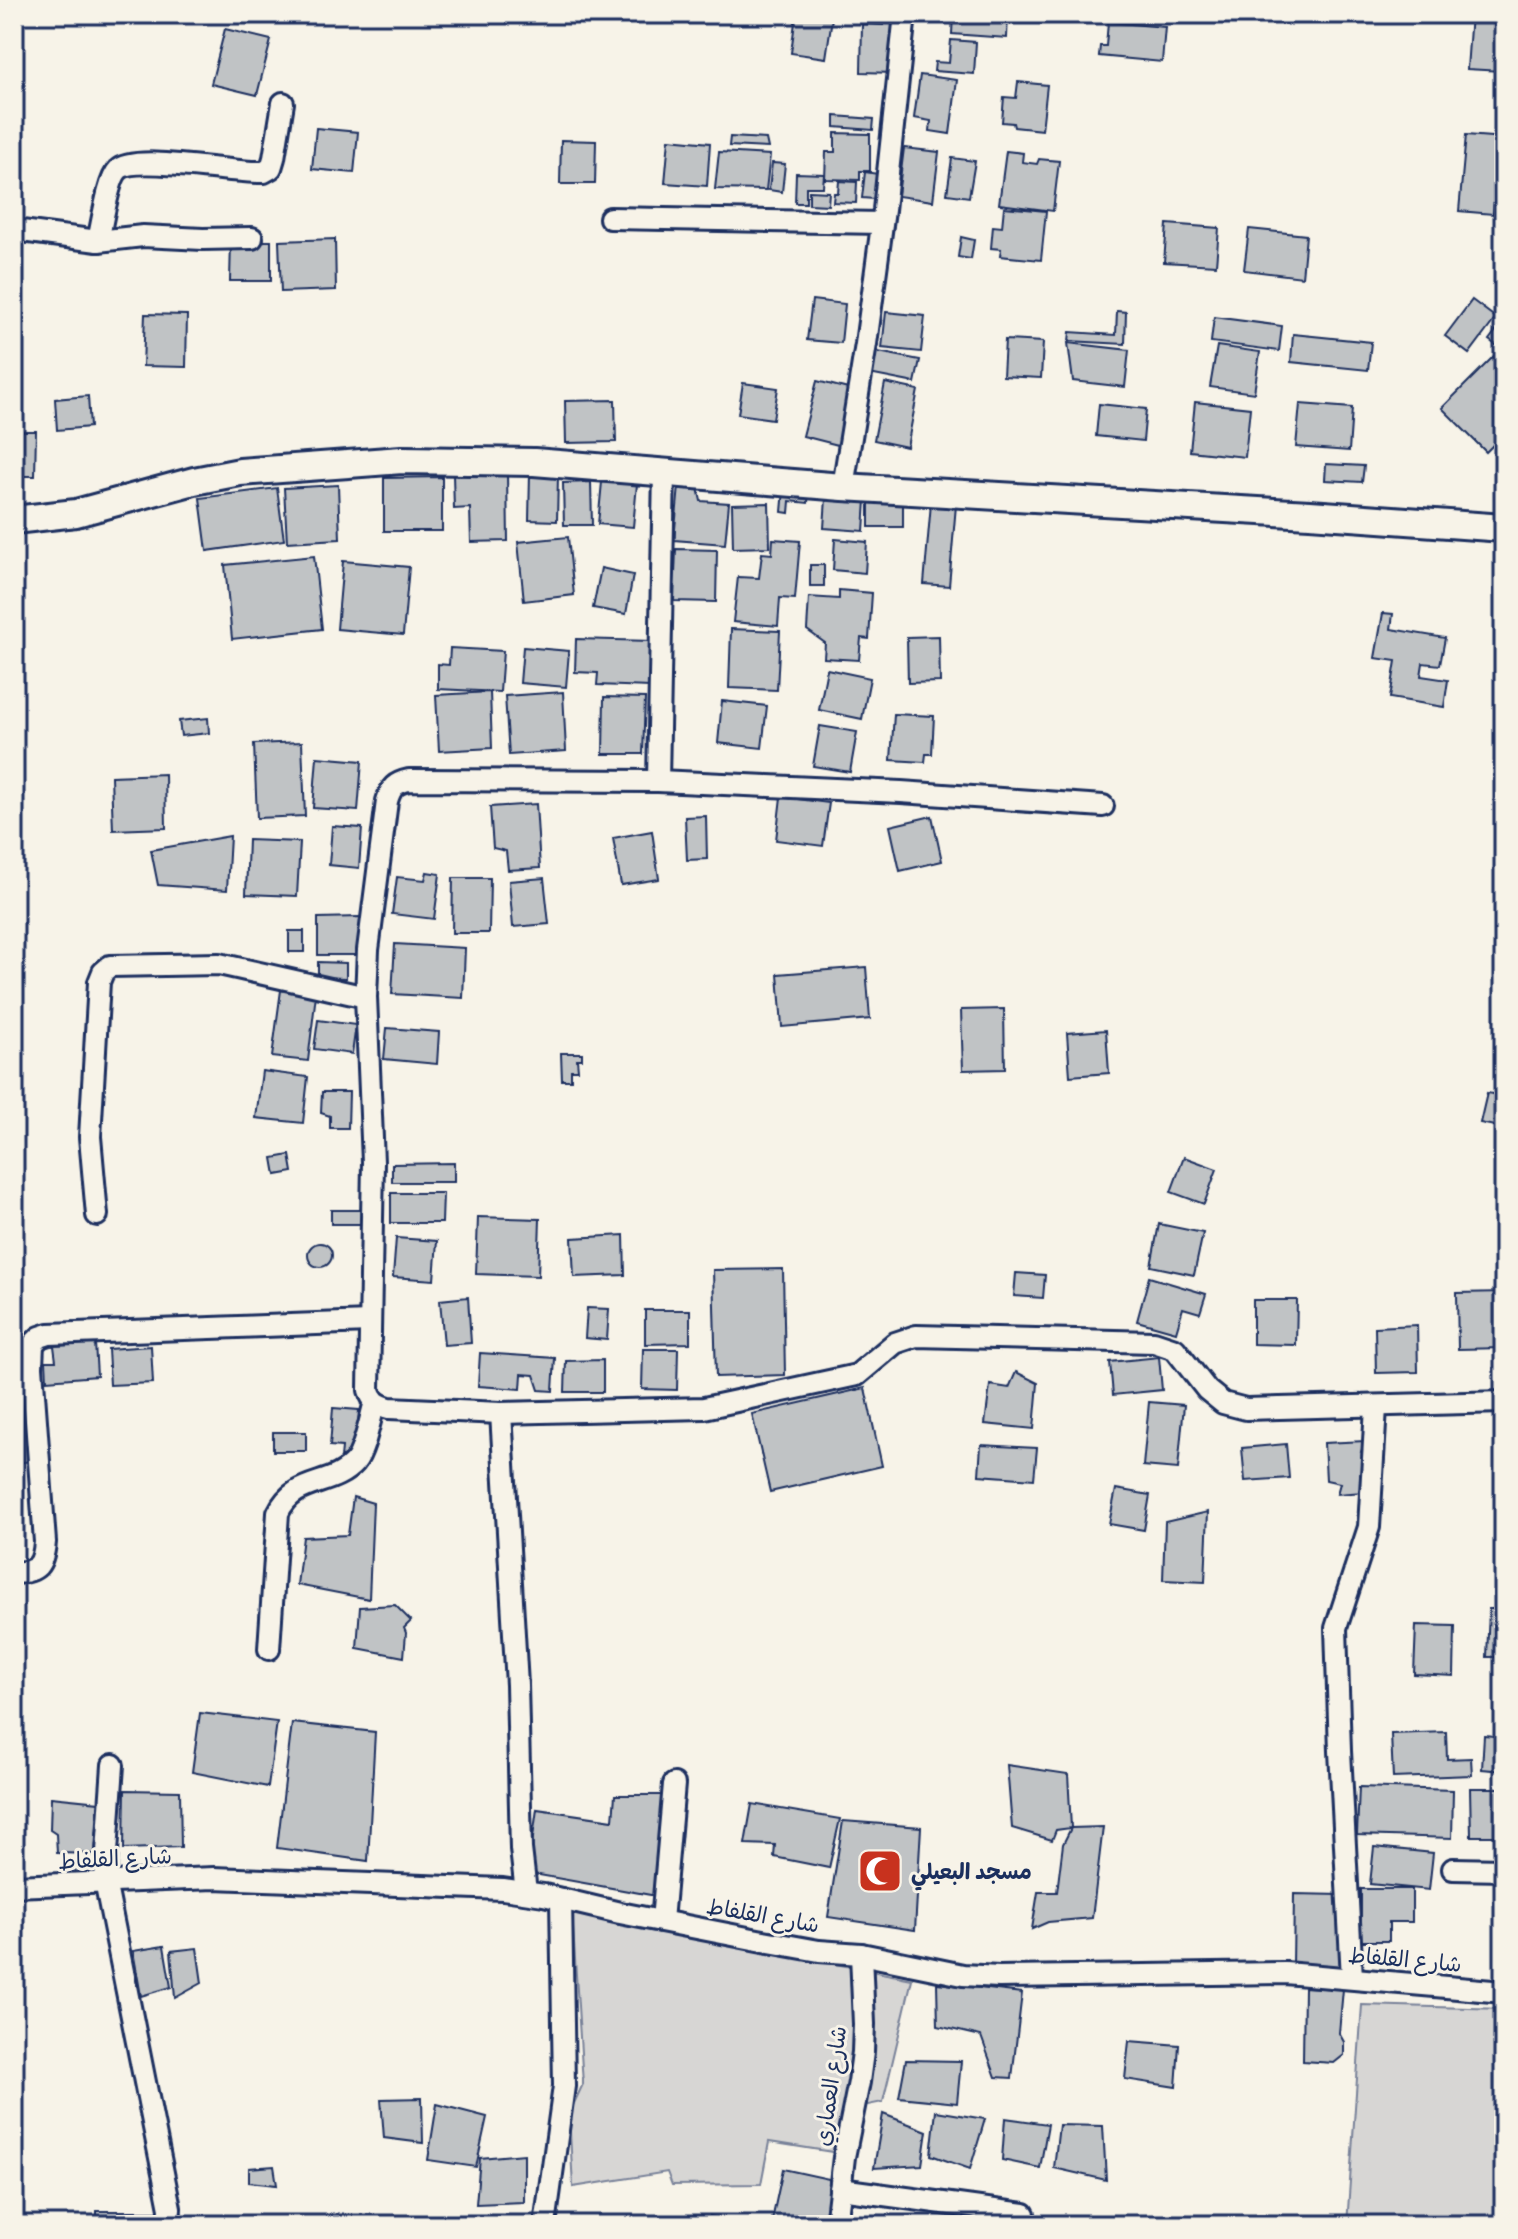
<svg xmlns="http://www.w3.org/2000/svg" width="1518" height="2239" font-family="'Patrick Hand','Playpen Sans Arabic',sans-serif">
	<rect width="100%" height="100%" fill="#f7f3e8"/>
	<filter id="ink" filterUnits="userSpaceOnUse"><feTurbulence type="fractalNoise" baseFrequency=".0125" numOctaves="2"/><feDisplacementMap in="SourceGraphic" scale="16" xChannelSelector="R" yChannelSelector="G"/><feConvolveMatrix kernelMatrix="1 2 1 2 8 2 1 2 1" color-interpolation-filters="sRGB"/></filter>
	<g filter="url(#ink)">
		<g fill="#d7d6d4" stroke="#798299" stroke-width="2">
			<path d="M572,1912L912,1979L883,2102L843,2110L839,2153L769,2142L761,2184L672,2185L667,2172L573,2187L569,2114L583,2084Z"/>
			<path d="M1362,2005L1504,2009V2225H1347Z"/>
		</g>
		<g fill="#c0c3c5" stroke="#1b2f5e" stroke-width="2">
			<path d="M796,14L832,18L826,58L791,53Z"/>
			<path d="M883,14H897L895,73L861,72L862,24L883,25Z"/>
			<path d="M953,14H1008L1007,38L952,34Z"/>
			<path d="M1471,14H1504V59H1502L1501,71L1467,69Z"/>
			<path d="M1108,22L1165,27L1162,62L1099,56L1100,46H1106Z"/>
			<path d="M225,29L271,40L257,95L211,84Z"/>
			<path d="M951,40L976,42L974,74L934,71L935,62L949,63Z"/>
			<path d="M920,75L957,80L950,134L930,131L931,121L914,118Z"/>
			<path d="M1018,82L1047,85L1042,130L1014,127L1013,123L1002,122L1004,97L1016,98Z"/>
			<path d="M835,116L874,119L873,130L835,127Z"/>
			<path d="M316,128L358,132L354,173L312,169Z"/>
			<path d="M835,133L870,134V171H860V180L825,179L826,152H835Z"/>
			<path d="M1466,135L1504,138V194L1495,193L1493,214L1459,211Z"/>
			<path d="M730,137L766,139L768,148L729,146Z"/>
			<path d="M669,139L710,143L707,186L665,183Z"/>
			<path d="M561,140L596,141L595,184H560Z"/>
			<path d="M904,148L939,152L933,201L898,196Z"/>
			<path d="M1006,151L1023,153L1022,162L1037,164L1039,159L1059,161L1053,211L999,204Z"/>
			<path d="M719,152L770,155L766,190L715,189Z"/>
			<path d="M952,158L975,161L969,197L947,194Z"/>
			<path d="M772,163L785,164L782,192L769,190Z"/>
			<path d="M865,172L878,174L874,199L862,198Z"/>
			<path d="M796,173L824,174L823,187H806V203H795Z"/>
			<path d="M839,181L857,182L856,203L833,202L834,193H838Z"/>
			<path d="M809,191L829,192L828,205L809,204Z"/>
			<path d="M1004,207L1046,211L1041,260L1000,256L1001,249L991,248L993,226L1002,227Z"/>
			<path d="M1167,224L1219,228L1216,265L1164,262Z"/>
			<path d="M1249,229L1306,235L1302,277L1244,270Z"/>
			<path d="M961,237L974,240L971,259L958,257Z"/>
			<path d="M335,239L336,290L281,292L279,241Z"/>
			<path d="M231,241H271V281H230Z"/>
			<path d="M812,300L845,304L841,343L807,340Z"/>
			<path d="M1472,300L1496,318L1469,354L1445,336Z"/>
			<path d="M1117,311L1126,312L1125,344L1069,341L1070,332L1116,335Z"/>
			<path d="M886,312L925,316L921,352L882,348Z"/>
			<path d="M145,314L187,315L186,367L143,366Z"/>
			<path d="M1214,317L1282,326L1279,351L1211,342Z"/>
			<path d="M1504,320V351L1489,340Z"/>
			<path d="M1293,334L1371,342L1368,370L1291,362Z"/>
			<path d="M1005,340L1043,342L1041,378L1003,376Z"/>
			<path d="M1068,343L1129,350L1125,387L1073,381Z"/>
			<path d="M1217,346L1260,352L1254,393L1210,387Z"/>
			<path d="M873,351L920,360L915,383L869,374Z"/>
			<path d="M1494,356L1504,367V434L1486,452L1442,408Z"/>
			<path d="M817,381L852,390L838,445L803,436Z"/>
			<path d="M743,383L778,388L773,419L738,414Z"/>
			<path d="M885,383L918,390L907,447L874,440Z"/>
			<path d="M88,396L90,427L57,430L55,399Z"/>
			<path d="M615,400L616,442L566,443L565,401Z"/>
			<path d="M1195,402L1250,408L1245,457L1190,451Z"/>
			<path d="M1099,404L1146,409L1143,441L1096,436Z"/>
			<path d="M1300,404L1352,408L1349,451L1296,447Z"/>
			<path d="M14,431H36L35,476H14Z"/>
			<path d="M1326,464L1364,466L1362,482L1325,480Z"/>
			<path d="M507,473L508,541L471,542L470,508L454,509L453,474Z"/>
			<path d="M530,473L558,474L557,521L529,520Z"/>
			<path d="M442,477V531H384V478Z"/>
			<path d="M591,482L592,525H564L563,483Z"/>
			<path d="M602,482L637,484L633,527L598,524Z"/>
			<path d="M338,485L340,539L287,542L284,488Z"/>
			<path d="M679,486L698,488L701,501L729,503L725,544L674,540Z"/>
			<path d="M277,488L284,540L207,551L200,498Z"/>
			<path d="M784,489L809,491L808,503L790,501L789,513L782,512Z"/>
			<rect x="869" y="497" width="34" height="30"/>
			<path d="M826,498L866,500L864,531L824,528Z"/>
			<path d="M769,503L770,547L733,548L732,504Z"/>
			<path d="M931,503L956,505L949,586L924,584Z"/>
			<path d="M568,537L574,595L524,601L518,542Z"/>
			<path d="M773,539L800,541L795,599L780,598L778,626L733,622L738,577L759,578L762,553L772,554Z"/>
			<path d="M835,539L867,542L865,573L833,570Z"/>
			<path d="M676,549L717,550L716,602L674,601Z"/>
			<path d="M314,556L322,629L232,639L225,565Z"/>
			<path d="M343,561L409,567L403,635L337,629Z"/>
			<rect x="810" y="565" width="14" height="21"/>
			<path d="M601,568L633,575L626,614L593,608Z"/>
			<path d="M839,590L872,593L869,639L861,638L859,660L824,658L825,643L807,630L809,597L839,599Z"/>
			<path d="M1383,613L1393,614L1391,629L1445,638L1440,665L1423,663L1421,676L1448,680L1444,707L1390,698L1396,661L1375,658Z"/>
			<path d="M731,629L780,631L777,690L729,688Z"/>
			<path d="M939,636L940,682L908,683L907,637Z"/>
			<path d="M576,639L652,641L650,687L597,685L598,673L575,672Z"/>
			<path d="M523,647L569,651L566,687L520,683Z"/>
			<path d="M450,648L503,651L500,692L438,689V664L449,665Z"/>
			<path d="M827,669L870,678L862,719L819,710Z"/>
			<path d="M490,692L492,748L439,751L436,695Z"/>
			<path d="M563,692L566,751L509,755L505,696Z"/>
			<path d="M604,697L645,698L643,754H603Z"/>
			<path d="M722,701L767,706L762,748L718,743Z"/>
			<path d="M894,714L934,716L932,754H926L925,762L891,760Z"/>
			<path d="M208,718L209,733L181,736L179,721Z"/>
			<path d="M820,726L857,732L850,772L813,766Z"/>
			<path d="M302,742L305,816L257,818L254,744Z"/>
			<path d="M317,757L362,761L358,811L313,808Z"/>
			<path d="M165,774L166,828L113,830L111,776Z"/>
			<path d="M781,797L829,803L823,846L776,840Z"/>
			<path d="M536,804L540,868L508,870L506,851L493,848L490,807Z"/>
			<path d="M706,816L707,859L687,860L685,817Z"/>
			<path d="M932,816L942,861L900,871L890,826Z"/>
			<path d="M332,826L362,828L359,868L329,865Z"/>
			<path d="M652,831L659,879L621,885L613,838Z"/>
			<path d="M230,836L227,890L158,885L151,850Z"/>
			<path d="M248,840L300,842L297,896L246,894Z"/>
			<path d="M427,872L440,874L434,919L392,914L397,877L425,880Z"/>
			<path d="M453,878H490L489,933H452Z"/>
			<path d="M544,878L549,924L513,927L509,881Z"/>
			<path d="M360,917V955H318V918Z"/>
			<rect x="289" y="931" width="15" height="21"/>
			<path d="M395,944L465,948L463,998L392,994Z"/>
			<path d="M318,962L346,963V978L318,977Z"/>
			<path d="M866,967L870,1019L782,1027L778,974Z"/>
			<path d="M281,990L316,994L308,1061L272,1057Z"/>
			<path d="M1004,1009L1005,1069L963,1070L961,1010Z"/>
			<path d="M318,1020L356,1025L352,1054L314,1049Z"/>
			<path d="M387,1028L439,1032L437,1064L384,1059Z"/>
			<path d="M1106,1030L1109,1073L1070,1076L1067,1033Z"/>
			<path d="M561,1053H582V1059H577L578,1070H571V1080H562Z"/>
			<path d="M262,1071L308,1077L303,1123L256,1118Z"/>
			<path d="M322,1092H349L348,1128H330V1116L321,1113Z"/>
			<path d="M1487,1093L1504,1096V1128L1480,1123Z"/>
			<path d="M290,1155L293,1172L276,1175L273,1158Z"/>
			<path d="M1184,1157L1217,1169L1204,1204L1171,1192Z"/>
			<path d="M454,1163V1182H392V1164Z"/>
			<path d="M391,1193H443L442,1223H391Z"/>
			<rect x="331" y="1210" width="30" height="14"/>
			<path d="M478,1217L540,1219L538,1276L476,1274Z"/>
			<path d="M1159,1224L1203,1233L1194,1275L1151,1266Z"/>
			<path d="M624,1235L625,1275L574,1277L572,1238Z"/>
			<path d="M396,1238L437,1241L434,1280L393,1277Z"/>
			<circle cx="320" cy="1255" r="12"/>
			<path d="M783,1269L785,1375L716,1377L713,1270Z"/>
			<path d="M1016,1273L1045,1275L1043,1298L1014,1296Z"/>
			<path d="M1149,1277L1206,1294L1200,1313L1183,1308L1176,1332L1137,1321Z"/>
			<path d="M1504,1292V1348L1458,1349L1457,1293Z"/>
			<path d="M468,1297L471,1343L444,1345L440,1300Z"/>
			<path d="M1253,1300H1297L1296,1345L1253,1344Z"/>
			<path d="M587,1308L609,1309L607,1340L585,1338Z"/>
			<path d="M645,1310H690V1343L645,1344Z"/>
			<path d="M1417,1325L1418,1372L1376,1373L1375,1327Z"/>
			<path d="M95,1343L97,1376L47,1380L46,1361H56L54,1346Z"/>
			<path d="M151,1346L153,1383L110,1385L108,1349Z"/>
			<path d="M643,1349H678L677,1390L642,1389Z"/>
			<path d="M480,1353L555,1358L553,1391L539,1390L534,1375L522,1374L521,1389L478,1386Z"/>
			<path d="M1159,1357L1162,1390L1113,1395L1110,1362Z"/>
			<path d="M603,1360V1392H565L566,1361Z"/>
			<path d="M1016,1372L1038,1383L1034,1429L985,1424L990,1385L1009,1388Z"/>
			<path d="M28,1387L34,1460L14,1464V1388Z"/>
			<path d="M865,1388L882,1466L770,1492L752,1414Z"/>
			<path d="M1149,1402L1184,1405L1178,1469L1143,1466Z"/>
			<path d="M333,1408L359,1410L355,1459L341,1458L342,1447L330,1446Z"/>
			<rect x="273" y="1432" width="33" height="19"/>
			<path d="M1365,1441L1361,1452L1367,1454L1364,1492L1337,1494L1340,1483L1326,1480L1324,1443Z"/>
			<path d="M1286,1444L1289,1478L1245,1481L1242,1448Z"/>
			<path d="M981,1445L1037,1448L1034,1479L979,1475Z"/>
			<path d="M1116,1489L1150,1495L1144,1530L1109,1524Z"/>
			<path d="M353,1497L373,1503L369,1599L297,1585L303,1537L348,1535Z"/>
			<path d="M1208,1512L1205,1582L1163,1580L1165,1522Z"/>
			<path d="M395,1605L411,1621L404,1628L406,1633L404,1657L357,1648L360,1607Z"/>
			<path d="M1489,1609H1504V1657H1487Z"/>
			<path d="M1416,1625L1455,1626L1454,1676L1414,1674Z"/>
			<path d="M200,1713L277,1722L268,1787L192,1772Z"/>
			<path d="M292,1723L375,1732L368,1861L277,1848Z"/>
			<path d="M1446,1732L1447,1759L1471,1758L1472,1775L1393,1778L1391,1734Z"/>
			<path d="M1484,1735L1504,1737V1771L1482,1769Z"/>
			<path d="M1007,1765L1068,1774L1071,1828L1056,1830L1052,1840L1012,1828Z"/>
			<path d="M1359,1787L1453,1790L1452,1838L1357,1835Z"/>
			<path d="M1470,1788H1504V1836H1471Z"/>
			<path d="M125,1790L180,1791L181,1847L124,1849Z"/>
			<path d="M615,1795H665L662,1897L528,1873L537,1809L613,1820Z"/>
			<path d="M51,1797L99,1802L95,1854L57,1853L56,1834L50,1830Z"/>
			<path d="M752,1804L840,1819L829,1868L774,1857L775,1845L745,1844Z"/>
			<path d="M843,1821L921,1827L915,1930L828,1917Z"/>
			<path d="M1103,1827L1092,1918L1048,1922L1032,1929L1038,1892H1057L1063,1844L1071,1828Z"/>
			<path d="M1374,1847L1433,1853L1429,1890L1370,1884Z"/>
			<path d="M1361,1889H1412V1922H1389V1941H1361Z"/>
			<path d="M1294,1894L1342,1895L1341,1966H1293Z"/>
			<path d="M164,1946L171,1987L141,1996L133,1951Z"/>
			<path d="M197,1948L202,1983L175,1998L171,1951Z"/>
			<path d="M937,1983L1022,1993L1012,2078L996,2077L981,2036L938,2026Z"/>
			<path d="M1304,1987L1343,1989L1339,2033L1344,2042V2055L1334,2063L1303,2061Z"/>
			<path d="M1129,2041L1179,2045L1176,2087L1125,2079Z"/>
			<path d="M906,2060L961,2061L957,2103L899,2097Z"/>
			<path d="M422,2098L423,2143L384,2138L381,2099Z"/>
			<path d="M437,2104L487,2117L476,2167L428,2160Z"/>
			<path d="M936,2111L985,2119L970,2169L931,2155Z"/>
			<path d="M883,2114L927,2131L922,2165L874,2168Z"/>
			<path d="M1005,2118L1048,2124L1040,2168L1002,2160Z"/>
			<path d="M1059,2125L1103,2126L1106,2180L1054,2168Z"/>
			<path d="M524,2154V2202L476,2204L480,2158Z"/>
			<path d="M274,2166L277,2185L249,2182V2168Z"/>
			<path d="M783,2169L829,2179V2225H771Z"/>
			<path d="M97,2211H164L162,2225H97Z"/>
			<path d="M710,2216L755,2225H709Z"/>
		</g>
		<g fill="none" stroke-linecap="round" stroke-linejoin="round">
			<g stroke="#1b2f5e" stroke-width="26">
				<g id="minor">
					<path d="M610,218L882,223"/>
					<path d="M14,230L98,241L143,236L203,239L252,238"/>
					<path d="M98,241C102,225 108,180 118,170C134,153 235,174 264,172L271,168L274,158L283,103"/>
					<path d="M843,487L866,344L884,210L905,14"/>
					<path d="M658,781L664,471"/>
					<path d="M1103,806L901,792L658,781L409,780C395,783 391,787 387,801L368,950L366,997L373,1162L369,1390C372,1401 378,1405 389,1408L501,1413L704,1408L857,1375L895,1343L916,1336L1154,1342L1175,1349L1207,1390L1223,1403L1246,1409L1504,1402"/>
					<path d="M97,1215L90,1137L99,982L103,972L110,966L219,964L366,997"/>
					<path d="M501,1413L517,1685L521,1849L526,1892"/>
					<path d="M14,1573C38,1572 43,1565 45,1542L32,1367L33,1344L40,1337L49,1334L369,1322"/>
					<path d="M269,1649L278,1513C295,1476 331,1489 355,1462C365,1450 370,1418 375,1402"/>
					<path d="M113,1765L105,1881L170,2208L169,2225"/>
					<path d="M1453,1869L1504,1870"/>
					<path d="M14,1886L214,1878L503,1889L544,1895L620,1913L758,1940L819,1951L861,1954L963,1975L999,1977L1285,1973L1504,1992"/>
					<path d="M662,1921L674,1784"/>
					<path d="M1352,1978L1340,1751L1336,1628L1369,1527L1376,1407"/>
					<path d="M840,2189L1024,2214"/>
					<path d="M545,2225L564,2086L561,1899"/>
					<path d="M836,2225L844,2157L859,2082L863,2052L864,2024L861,1954"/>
				</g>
			</g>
			<g stroke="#1b2f5e" stroke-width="32">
				<path id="tertiary" d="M14,520L76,513L194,481L240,472L402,460L534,462L843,487L1310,514L1504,528"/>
			</g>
			<use href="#minor" stroke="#f7f3e8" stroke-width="20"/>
			<use href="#tertiary" stroke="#f7f3e8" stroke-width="26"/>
		</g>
	</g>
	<defs>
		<g id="mosque-square" transform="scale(2.3)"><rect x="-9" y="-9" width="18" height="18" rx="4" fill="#c8321e" stroke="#f7f3e8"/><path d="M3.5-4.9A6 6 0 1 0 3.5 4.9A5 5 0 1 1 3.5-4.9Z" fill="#fff"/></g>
	</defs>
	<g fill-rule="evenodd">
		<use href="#mosque-square" x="880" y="1871"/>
	</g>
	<g text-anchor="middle" stroke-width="6" stroke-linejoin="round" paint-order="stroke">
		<g font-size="22" fill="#1b2f5e" stroke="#f7f3e8">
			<text transform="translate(115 1858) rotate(-3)" y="8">شارع القلفاط</text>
			<text transform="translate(763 1915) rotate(10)" y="8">شارع القلفاط</text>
			<text transform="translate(1405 1959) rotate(5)" y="8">شارع القلفاط</text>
			<text transform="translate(830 2086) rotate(-82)" y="8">شارع العماري</text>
		</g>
		<g font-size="22" font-weight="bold" fill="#1b2f5e" stroke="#f7f3e8" text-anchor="start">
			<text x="911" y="1879">مسجد البعيلي</text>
		</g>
	</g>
	<rect width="1518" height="2239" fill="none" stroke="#f7f3e8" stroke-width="48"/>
	<rect x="24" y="24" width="1470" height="2191" fill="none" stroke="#1b2f5e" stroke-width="3" filter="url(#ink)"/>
</svg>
